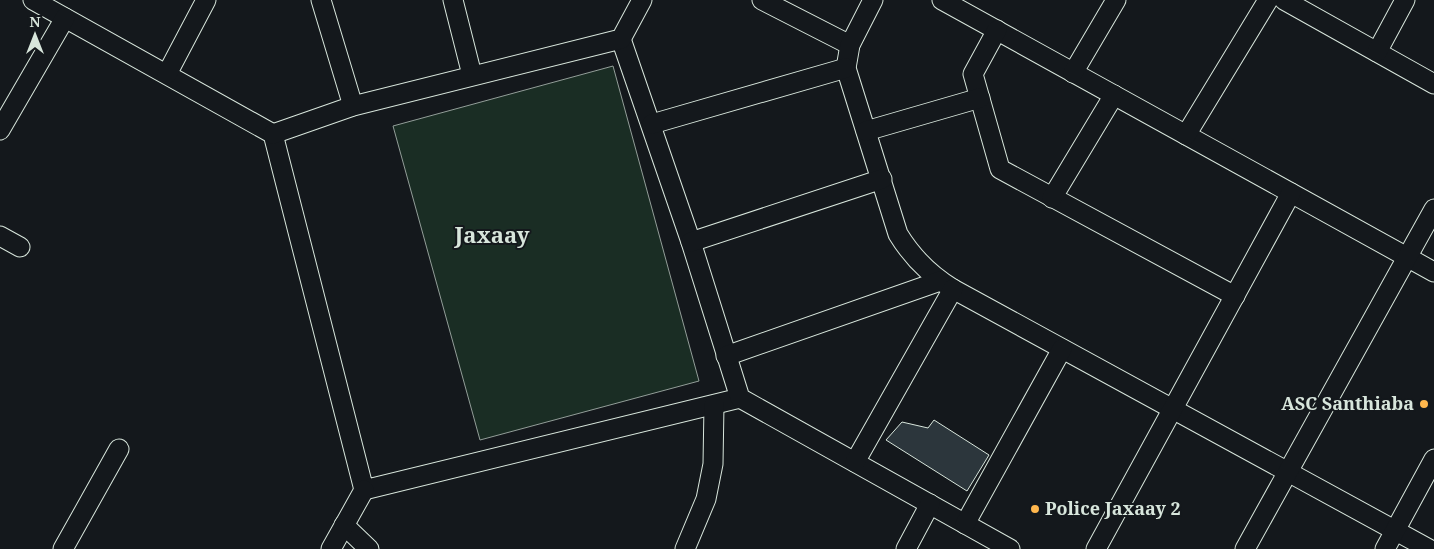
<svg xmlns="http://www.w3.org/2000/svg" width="1434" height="549" font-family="'Noto Serif',serif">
	<rect width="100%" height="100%" fill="#14181c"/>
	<path fill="#1a2d24" stroke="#939e99" d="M613,66L699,381L480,440L393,126Z"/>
	<path fill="#2c363c" stroke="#d8e6dc" d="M934,420L989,455L967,491L886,440L902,422L928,428Z"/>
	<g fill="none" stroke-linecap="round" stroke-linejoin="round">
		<g stroke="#d8e6dc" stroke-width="21">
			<g id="minor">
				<path d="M33,0L273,134L364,490L740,398"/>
				<path d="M321,0L353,106"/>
				<path d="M453,0L472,75"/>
				<path d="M762,0L850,45"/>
				<path d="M873,0L850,45L846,68L898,234C912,257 930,275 953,289L1429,549"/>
				<path d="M942,0L1434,272"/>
				<path d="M1284,0L1434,84"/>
				<path d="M997,30L973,74L1000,169L1235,296"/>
				<path d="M621,39L691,242L740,398L1010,549"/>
				<path d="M1377,52L1405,0"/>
				<path d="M1073,73L1116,0"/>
				<path d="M167,74L206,0"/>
				<path d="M652,124L846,68"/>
				<path d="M0,130L65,18"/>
				<path d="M866,131L980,98"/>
				<path d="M273,134L353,106L621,39L642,0"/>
				<path d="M1186,135L1268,0"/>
				<path d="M1052,198L1114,95"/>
				<path d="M0,236L20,247"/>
				<path d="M691,242L882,179"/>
				<path d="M726,356L940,281"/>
				<path d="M855,462L953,289"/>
				<path d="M965,524L1062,349"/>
				<path d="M344,525L369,549"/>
				<path d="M63,549L119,449"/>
				<path d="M331,549L364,490"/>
				<path d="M685,549L706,499L713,464L714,405"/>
				<path d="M906,549L930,504"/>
				<path d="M1096,549L1291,193"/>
				<path d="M1245,549L1434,209"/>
				<path d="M1385,549L1434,459"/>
			</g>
		</g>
		<use href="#minor" stroke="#14181c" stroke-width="19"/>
	</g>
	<g fill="#ffb74d" stroke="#14181c" stroke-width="2">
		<circle cx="1424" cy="404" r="5"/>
		<circle cx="1035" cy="509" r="5"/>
	</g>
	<g text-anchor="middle" stroke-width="4" stroke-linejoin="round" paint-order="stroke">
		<g font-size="18" font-weight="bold" fill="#d8e6dc" stroke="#14181c" text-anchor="end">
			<text x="1414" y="410">ASC Santhiaba</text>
			<text x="1045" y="515" text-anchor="start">Police Jaxaay 2</text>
		</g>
		<g font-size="22" font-weight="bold" fill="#d8e6dc" stroke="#14181c">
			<text x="492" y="243">Jaxaay</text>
		</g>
	</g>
	<g transform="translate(35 35)" stroke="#14181c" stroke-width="4" paint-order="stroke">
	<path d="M0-4L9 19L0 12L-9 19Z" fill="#d8e6dc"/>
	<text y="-8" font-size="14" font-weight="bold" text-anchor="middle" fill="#d8e6dc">N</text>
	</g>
</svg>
